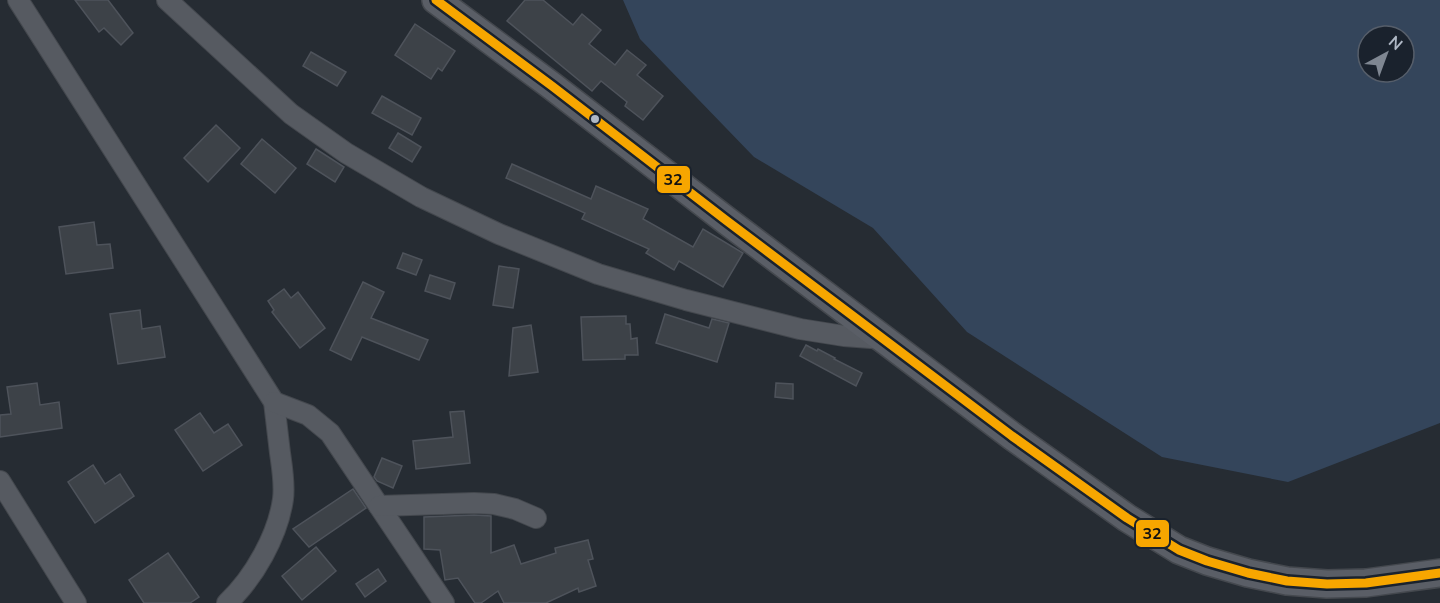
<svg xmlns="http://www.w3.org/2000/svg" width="1440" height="603" font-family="'Nunito Sans',sans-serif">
	<rect width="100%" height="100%" fill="#262c33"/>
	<path fill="#34455b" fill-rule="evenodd" d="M623,0H1440V423L1288,482L1162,457L967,332L873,228L754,157L640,39ZM1368,36H1404V72H1368Z"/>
	<g fill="#3d4248" stroke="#4e535b" stroke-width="1.5">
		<path d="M75,0H108L133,33L121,45L104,28L99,32Z"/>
		<path d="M525,0H543L573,25L582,14L601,30L589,44L615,65L627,50L646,65L637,75L663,96L643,120L625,106L627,102L601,81L592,91L507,21Z"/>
		<path d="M415,24L455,51L442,71L438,68L431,79L395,55Z"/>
		<path d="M311,52L346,72L337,86L303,66Z"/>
		<path d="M382,96L421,118L412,135L372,113Z"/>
		<path d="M216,125L240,148L208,182L184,158Z"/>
		<path d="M398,133L421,147L412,162L389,148Z"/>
		<path d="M262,139L296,168L275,193L241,164Z"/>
		<path d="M316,149L344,167L335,182L307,164Z"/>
		<path d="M512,164L591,199L596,186L648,209L643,219L693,247L703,229L743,253L723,287L679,261L674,270L646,253L649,249L582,219L585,213L506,178Z"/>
		<path d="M94,222L97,245L110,244L113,268L66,274L59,227Z"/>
		<path d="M403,253L422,260L416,275L397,268Z"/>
		<path d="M499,266L519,269L513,308L493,305Z"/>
		<path d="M430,275L455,283L450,299L425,291Z"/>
		<path d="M363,282L384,292L371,318L428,340L419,360L362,337L351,360L330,350Z"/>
		<path d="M284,289L291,298L298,292L325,328L300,348L272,312L274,310L268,301Z"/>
		<path d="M140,310L142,329L160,326L165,357L118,364L110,314Z"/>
		<path d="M665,314L709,328L712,319L729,323L717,362L656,343Z"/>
		<path d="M626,316V324H630L631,339L637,338L638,355H625V359L583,360L581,317Z"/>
		<path d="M531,325L538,372L509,376L513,328Z"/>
		<path d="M806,345L817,351L818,349L835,358L834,359L862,373L856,386L800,356Z"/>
		<path d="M37,383L40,405L59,402L62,428L0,437V415L11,414L7,387Z"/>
		<path d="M776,383L793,384V399L775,397Z"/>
		<path d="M464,411L470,463L416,469L413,441L453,437L450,412Z"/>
		<path d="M200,413L214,433L228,424L242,445L203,471L175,430Z"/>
		<path d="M382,458L402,466L393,488L377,481L374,477Z"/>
		<path d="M93,465L105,484L120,474L134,496L95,523L68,482Z"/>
		<path d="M353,489L366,508L309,547L293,529Z"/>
		<path d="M474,515L491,516V553L514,545L521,564L556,553L555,548L588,540L593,559L588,560L596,586L579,592L578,588L546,603H504L498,591L481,603H475L458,578L445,580L440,550L424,549V517Z"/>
		<path d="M316,547L336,571L302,600L282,576Z"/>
		<path d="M168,553L199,597L190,603H144L129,580Z"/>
		<path d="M378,569L386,581L365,597L356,584Z"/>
	</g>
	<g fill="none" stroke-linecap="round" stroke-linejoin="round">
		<g stroke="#44484e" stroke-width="22">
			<g id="minor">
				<path d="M18,0L274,402C276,419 278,436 280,453C282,467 285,484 283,499C278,535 254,578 227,603"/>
				<path d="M167,0L291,114L346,153L421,197L499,234L598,274L686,300L800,329L844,336L884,339"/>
				<path d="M274,402L308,415L330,433L444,603"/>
				<path d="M0,481L76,603"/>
				<path d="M379,506L474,503L494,504L515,509L536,518"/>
			</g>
		</g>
		<g stroke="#44484e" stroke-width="30">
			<path id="secondary" d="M436,0L552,86L727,221L1012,436L1127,518L1179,550L1207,561L1248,573L1287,581L1327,584L1366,583L1440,573"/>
		</g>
		<use href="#minor" stroke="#565a61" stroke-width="20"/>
		<use href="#secondary" stroke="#5a5e66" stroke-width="27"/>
		<g stroke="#1a222d" stroke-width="14">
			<path id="bus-1" d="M436,0L552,86L727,221L1012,436L1127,518L1179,550L1207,561L1248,573L1287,581L1327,584L1366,583L1440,573"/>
		</g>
		<use href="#bus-1" stroke="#f7a600" stroke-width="9"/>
	</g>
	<circle fill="#afb8c5" stroke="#1a222d" stroke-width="2" cx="595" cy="119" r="5"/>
	<g stroke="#1a222d" stroke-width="2">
		<rect x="656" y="165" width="35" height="29" rx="6" fill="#f7a600"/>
		<rect x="1135" y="519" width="35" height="29" rx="6" fill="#f7a600"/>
	</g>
	<g font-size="16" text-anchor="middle" font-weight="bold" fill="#111">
		<text x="673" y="185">32</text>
		<text x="1152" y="539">32</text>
	</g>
	<g transform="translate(1386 54) rotate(41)"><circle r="28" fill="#1a222d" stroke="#565e6a" stroke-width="1.5"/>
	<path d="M0-4.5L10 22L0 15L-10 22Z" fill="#7f8792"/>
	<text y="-9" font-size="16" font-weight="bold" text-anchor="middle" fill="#afb8c5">N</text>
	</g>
</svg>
